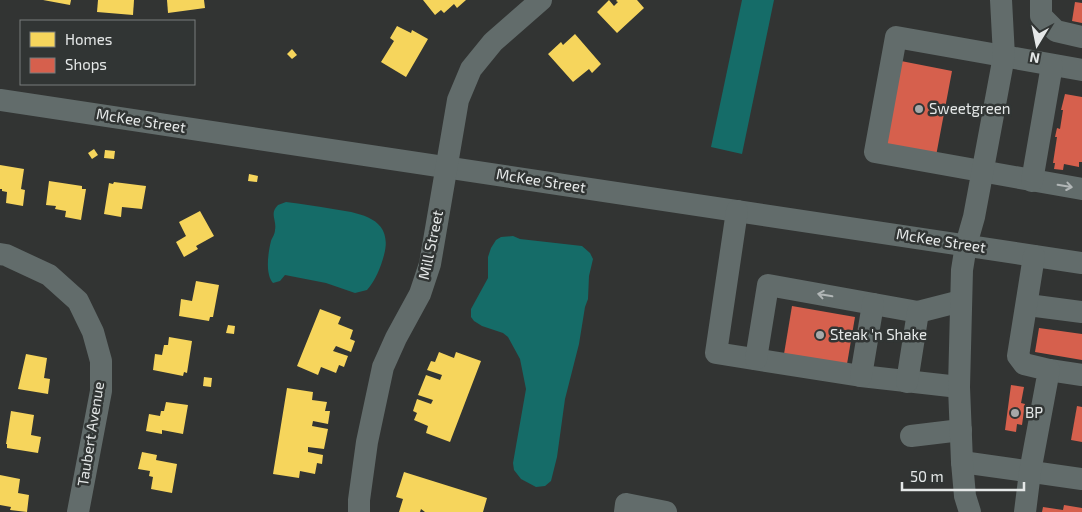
<svg xmlns="http://www.w3.org/2000/svg" width="1082" height="512" font-family="'Exo 2',sans-serif">
	<rect width="100%" height="100%" fill="#323433"/>
	<g fill="#156c68">
		<path d="M742,0H774L742,154L711,147Z"/>
		<path d="M286,202C302,204 317,206 333,209C360,213 394,218 384,255C381,267 375,281 367,290L355,293L326,283L285,275L280,281L273,283C265,274 268,253 271,241C272,238 275,234 275,230C277,220 269,214 278,205Z"/>
		<path d="M513,236L520,239L582,246L590,253L593,259L589,276L588,299L585,307L579,344L565,399L557,457L551,481L545,486L536,487L521,479L514,470L513,463L526,389L520,359L508,337L503,333L482,326L474,321L471,317V309L488,278V257L491,248L496,240L501,237Z"/>
	</g>
	<g fill="#f6d55c">
		<path d="M43,0H71L70,5Z"/>
		<path d="M98,0H134L133,15L97,12Z"/>
		<path d="M167,0H204L205,8L168,13Z"/>
		<path d="M423,0H466L457,8L454,4L444,13L441,10L435,15Z"/>
		<path d="M609,0L614,6L618,2L616,1L617,0H637L644,8L617,33L597,12Z"/>
		<path d="M397,26L411,33L412,30L428,39L406,77L381,62L394,41L390,38Z"/>
		<path d="M575,34L601,64L592,73L589,69L573,82L548,54L561,42L563,45Z"/>
		<path d="M292,49L297,55L292,59L287,54Z"/>
		<path d="M94,149L98,155L92,159L88,153Z"/>
		<path d="M105,150L115,151L114,159L104,158Z"/>
		<path d="M0,165L24,169L21,189L25,190L23,206L6,203L7,192L2,191V189H0Z"/>
		<path d="M249,174L258,176L257,182L248,181Z"/>
		<path d="M49,181L82,186V189H86L81,220L65,217L66,211L55,209L56,206L46,205Z"/>
		<path d="M114,182L146,186L142,209L122,207L121,217L104,214L109,183L113,184Z"/>
		<path d="M200,211L214,236L196,246L198,249L184,257L176,242L186,236L179,222Z"/>
		<path d="M196,281L219,285L213,317H210L209,321L179,316L181,299L192,301Z"/>
		<path d="M320,309L341,317L338,324L353,330L350,339L355,341L351,352L336,346L333,351L348,356L344,367L339,365L336,373L321,367L318,375L297,366Z"/>
		<path d="M228,325L235,326L234,334L226,333Z"/>
		<path d="M169,337L192,341L187,373L184,372L183,376L153,370L155,354L162,355L164,345H168Z"/>
		<path d="M439,352L454,358L456,352L481,361L450,442L426,433L428,426L414,420L417,413L413,411L417,399L431,404L433,400L418,395L426,375L440,380L442,375L427,370L431,361L435,362Z"/>
		<path d="M26,354L47,358L44,378L50,379L48,394L18,389Z"/>
		<path d="M204,377L212,378L211,387L203,386Z"/>
		<path d="M287,388L313,392L312,400L327,402L325,411H330L328,424L313,421L312,426L328,429L324,449L308,447V452L323,455L322,464L317,463L315,474L300,471L299,478L273,474Z"/>
		<path d="M166,402L188,405L183,434L162,430V434L146,431L149,414L160,416L161,411H164Z"/>
		<path d="M11,411L34,415L31,435L41,437L38,453L7,448V444H6Z"/>
		<path d="M142,452L157,455L156,460L177,464L172,493L151,489L153,477L149,476L150,471L138,469Z"/>
		<path d="M404,472L487,498L483,512H425L421,509L420,512H399L403,499L396,497Z"/>
		<path d="M0,475L20,479L18,493L29,495L27,512L10,510L11,507L0,505Z"/>
	</g>
	<g fill="#d6604d">
		<path d="M1075,2L1082,3V23L1072,21Z"/>
		<path d="M901,61L952,71L936,156L885,147Z"/>
		<path d="M1065,94L1082,97V162H1079V167L1064,164L1063,170L1054,169L1055,163H1053L1057,137H1055L1057,128L1060,129L1063,110H1061Z"/>
		<path d="M792,306L855,317L847,364L784,354Z"/>
		<path d="M1039,328L1082,334V360L1035,352Z"/>
		<path d="M1011,385L1024,387L1021,403L1025,404L1022,425L1017,424L1016,432L1005,430Z"/>
		<path d="M1077,406L1082,407V442L1071,440Z"/>
		<path d="M1064,505L1082,508V512H1042L1043,507L1063,510Z"/>
	</g>
	<g fill="none" stroke-linecap="round" stroke-linejoin="round">
		<g stroke="#626c6b" stroke-width="22">
			<path d="M1041,0V16L1056,31L1082,37"/>
			<path d="M1082,70L896,37L875,152L1082,189"/>
			<path d="M0,100L1082,263"/>
			<path d="M1032,181L1052,65"/>
			<path d="M737,211L716,353L861,376L959,387"/>
			<path d="M0,254L6,255L49,275L78,301L93,332L101,361V391L78,512"/>
			<path d="M1028,305L1082,312"/>
			<path d="M756,359L768,285L918,312"/>
			<path d="M1049,370L1082,375"/>
			<path d="M861,376L873,304"/>
			<path d="M907,382L918,312L961,301"/>
			<path d="M911,436L961,430"/>
			<path d="M962,462L1082,479"/>
			<path d="M359,512V500L367,442L383,367L396,338L420,294L430,264L458,100L471,69L493,42L541,0"/>
			<path d="M625,512L626,504L666,512"/>
			<path d="M970,512L965,496L962,462L959,387L962,270L966,245L974,217L1004,56L1001,0"/>
			<path d="M1025,512L1030,472L1049,370L1024,364L1018,356L1034,256"/>
		</g>
	</g>
	<defs><path id="oneway-shaft" d="M-6 0H5M1.5-3L5.5 0L1.5 3" fill="none" stroke-width="1.6" stroke-linecap="round" stroke-linejoin="round" transform="scale(1.25)"/></defs>
	<g stroke="#b1b6b6">
		<use href="#oneway-shaft" transform="translate(1065 186) rotate(9)"/>
		<use href="#oneway-shaft" transform="translate(825 295) rotate(-170)"/>
	</g>
	<g fill="#a6a9a9" stroke="#313534" stroke-width="2">
		<circle cx="919" cy="109" r="5"/>
		<circle cx="820" cy="335" r="5"/>
		<circle cx="1015" cy="413" r="5"/>
	</g>
	<g text-anchor="middle" stroke-width="5" stroke-linejoin="round" paint-order="stroke">
		<g font-size="15" fill="#e5e8e8" stroke="#313534" text-anchor="start">
			<text x="929" y="114">Sweetgreen</text>
			<text x="830" y="340">Steak 'n Shake</text>
			<text x="1025" y="418">BP</text>
		</g>
		<g font-size="15" fill="#e5e8e8" stroke="#313534">
			<text transform="translate(141 121) rotate(9)" y="5">McKee Street</text>
			<text transform="translate(541 181) rotate(9)" y="5">McKee Street</text>
			<text transform="translate(941 241) rotate(9)" y="5">McKee Street</text>
			<text transform="translate(431 245) rotate(-78)" y="5">Mill Street</text>
			<text transform="translate(91 434) rotate(-81)" y="5">Taubert Avenue</text>
		</g>
	</g>
	<rect x="20" y="20" width="175" height="65" fill="#313534" stroke="#797d7c"/>
	<rect x="30" y="32" width="25" height="15" fill="#f6d55c" stroke="#797d7c"/>
	<text x="65" y="45" font-size="15" fill="#e5e8e8">Homes</text>
	<rect x="30" y="58" width="25" height="15" fill="#d6604d" stroke="#797d7c"/>
	<text x="65" y="70" font-size="15" fill="#e5e8e8">Shops</text>
	<g transform="translate(1037 45) rotate(190)" stroke="#313534" stroke-width="4" paint-order="stroke">
	<path d="M0-4L9 19L0 12L-9 19Z" fill="#e5e8e8"/>
	<text y="-8" font-size="14" font-weight="bold" text-anchor="middle" fill="#e5e8e8">N</text>
	</g>
	<path d="M902 482v8h122v-8" fill="none" stroke="#e5e8e8" stroke-width="2.5"/>
	<text x="910" y="482" font-size="15" fill="#e5e8e8" stroke="#313534" stroke-width="4" paint-order="stroke">50 m</text>
</svg>
